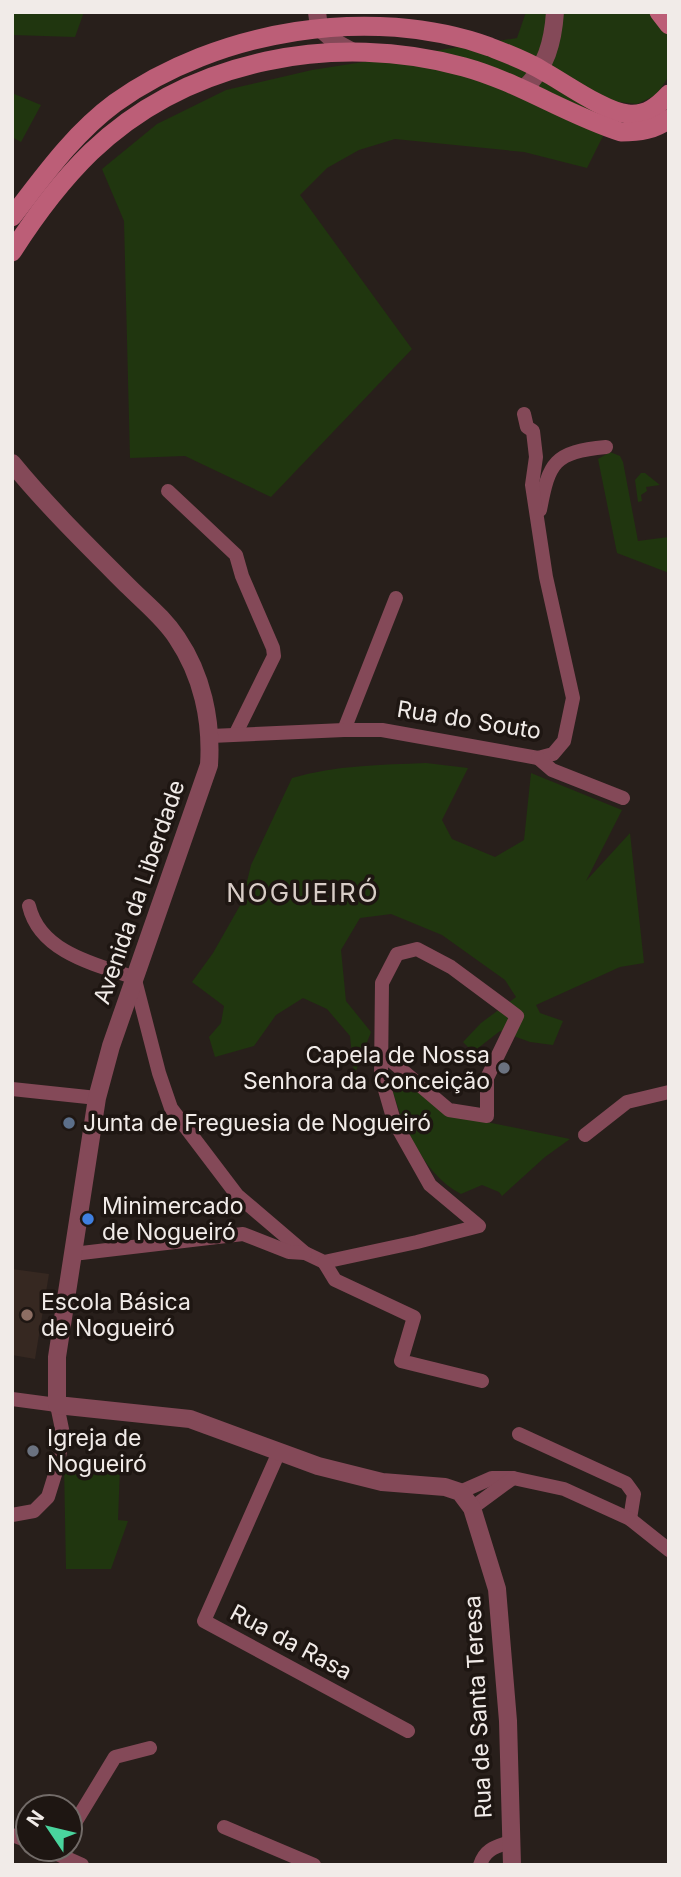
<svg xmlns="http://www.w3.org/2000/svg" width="681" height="1877" font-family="Inter,sans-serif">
	<rect width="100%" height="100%" fill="#281f1b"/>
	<path fill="#362821" d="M12,1269L49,1274L35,1359L12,1355Z"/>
	<g fill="#20360f">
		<path d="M12,12H84L75,37L12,35Z"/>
		<path d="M526,12H669L667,79L656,95L637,104L620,102L587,168L524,152L395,139L359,150L327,168L300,195L412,349L271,497L185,456L130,458L124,221L102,169L157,124L226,90L312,70L517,38Z"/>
		<path d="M12,93L41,105L21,142L12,137Z"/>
		<path d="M610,452L620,456L623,462L638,541L669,537V573L617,553L598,459Z"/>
		<path d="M641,473H645L660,485L646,487L647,491L641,495L642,501L638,502L635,480Z"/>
		<path d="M426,763L468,768L442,820L452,839L495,857L524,840L531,773L622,810L586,881L630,833L644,963L620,967L536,1005L540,1013L563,1021L553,1045L530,1042L500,1031L473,1052L463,1042L481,1023L516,997L505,980L442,935L391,914L360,918L341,950L346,1001L371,1032L354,1076L350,1036L327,1009L303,998L276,1015L254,1046L215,1057L209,1037L221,1023L224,1006L192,982L213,953L242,902L251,865L292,778C336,765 381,765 426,763Z"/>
		<path d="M388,1076L403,1080L482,1121L570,1139L545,1157L502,1196L499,1192L482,1185L461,1194C421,1174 399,1116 388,1076Z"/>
		<path d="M64,1466L120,1467L118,1520L128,1521L111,1569H66Z"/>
	</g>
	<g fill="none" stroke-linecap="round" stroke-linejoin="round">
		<g stroke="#844958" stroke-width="14">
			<path d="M168,491L236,555L242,576L273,648L274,656L236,733"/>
			<path d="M540,510C549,462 554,452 606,447"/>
			<path d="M344,730L396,598"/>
			<path d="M211,736L344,730H382L538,758L553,754L564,741L573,698L546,577L532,485L536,457L533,431L527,427L524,414"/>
			<path d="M538,758L552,770L623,798"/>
			<path d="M29,906C40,953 97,965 136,978"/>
			<path d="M135,980L159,1073L171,1108L237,1195L305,1253L324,1262L417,1242L479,1226L430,1185L394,1121L381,1076L382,983L397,954L417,949L451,967L517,1016L487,1078V1116L449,1110L382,1053"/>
			<path d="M12,1089L97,1098"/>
			<path d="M585,1135L627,1102L669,1092"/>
			<path d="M73,1254L243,1234L289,1252L305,1253"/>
			<path d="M324,1262L335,1280L414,1317L401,1361L482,1381"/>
			<path d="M12,1399L57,1405L63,1434L57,1468L48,1497L34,1511L12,1515"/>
			<path d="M519,1434L626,1483L634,1494L630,1519"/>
			<path d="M279,1452L204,1621L408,1731"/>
			<path d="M460,1492L492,1478H513L564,1489L630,1519L669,1550"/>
			<path d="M472,1508L513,1478"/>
			<path d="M224,1827L314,1865"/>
			<path d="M70,1831L115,1757L150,1748"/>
			<path d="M12,1835L28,1841"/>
			<path d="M46,1849L82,1865"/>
			<path d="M480,1865C485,1849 495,1847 510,1842"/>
		</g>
		<g stroke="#844958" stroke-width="18">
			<path d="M317,12L319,27L338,44L351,51"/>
			<path d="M524,89C546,68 553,42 555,12"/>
			<path d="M12,463C48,507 89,547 129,587C146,604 164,618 177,638C202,675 212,720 209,765L111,1046L97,1098L57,1357V1405L190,1419L318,1466L382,1482L445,1487L460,1492L472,1508L497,1589L508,1721L512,1865"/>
		</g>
		<g stroke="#bc5e77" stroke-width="19">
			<path d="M659,12L669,25"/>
			<path d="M12,217C43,177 73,134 115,103C217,30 371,4 490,47C508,54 527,61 543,71C565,83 605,112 628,114C646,116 658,106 669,94"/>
			<path d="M12,252C35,216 60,182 91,152C189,58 336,32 464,67C519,82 567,115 621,132C640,132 654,130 669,119"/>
		</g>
	</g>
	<g fill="#6b7280" stroke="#1e1612" stroke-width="2.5">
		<circle cx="504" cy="1068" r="7"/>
		<circle cx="33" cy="1451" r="7"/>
	</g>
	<circle fill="#5c6f8a" stroke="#1e1612" stroke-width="2.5" cx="69" cy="1123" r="7"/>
	<circle fill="#3f7fe0" stroke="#1e1612" stroke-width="2.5" cx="88" cy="1219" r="7"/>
	<circle fill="#8d6e63" stroke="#1e1612" stroke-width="2.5" cx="27" cy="1315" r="7"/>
	<g text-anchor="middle" stroke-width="7" stroke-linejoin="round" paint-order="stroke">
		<g font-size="23" fill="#f1ebe8" stroke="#1e1612">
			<text transform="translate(469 720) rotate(9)" y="8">Rua do Souto</text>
			<text transform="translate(139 892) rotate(-71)" y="8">Avenida da Liberdade</text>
			<text transform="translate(291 1642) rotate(28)" y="8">Rua da Rasa</text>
			<text transform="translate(478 1707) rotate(-93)" y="8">Rua de Santa Teresa</text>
		</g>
		<g font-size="23" fill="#f1ebe8" stroke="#1e1612" text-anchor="start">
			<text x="490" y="1063" text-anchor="end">Capela de Nossa<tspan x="490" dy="26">Senhora da Conceição</tspan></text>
			<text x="83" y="1131">Junta de Freguesia de Nogueiró</text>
			<text x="102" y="1214">Minimercado<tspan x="102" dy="26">de Nogueiró</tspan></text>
			<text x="41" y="1310">Escola Básica<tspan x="41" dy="26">de Nogueiró</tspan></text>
			<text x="47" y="1446">Igreja de<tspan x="47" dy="26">Nogueiró</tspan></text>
		</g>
		<g font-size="26" letter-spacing="2" fill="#d8cdc7" stroke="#1e1612">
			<text x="303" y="902">NOGUEIRÓ</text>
		</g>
	</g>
	<rect width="681" height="1877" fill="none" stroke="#f1ebe8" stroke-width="28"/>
	<g transform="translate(49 1828) rotate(305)"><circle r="33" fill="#1e1612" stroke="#726b68" stroke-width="2"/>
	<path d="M0-5L12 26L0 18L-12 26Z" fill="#49d49d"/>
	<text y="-10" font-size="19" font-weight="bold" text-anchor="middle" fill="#f1ebe8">N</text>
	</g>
</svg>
